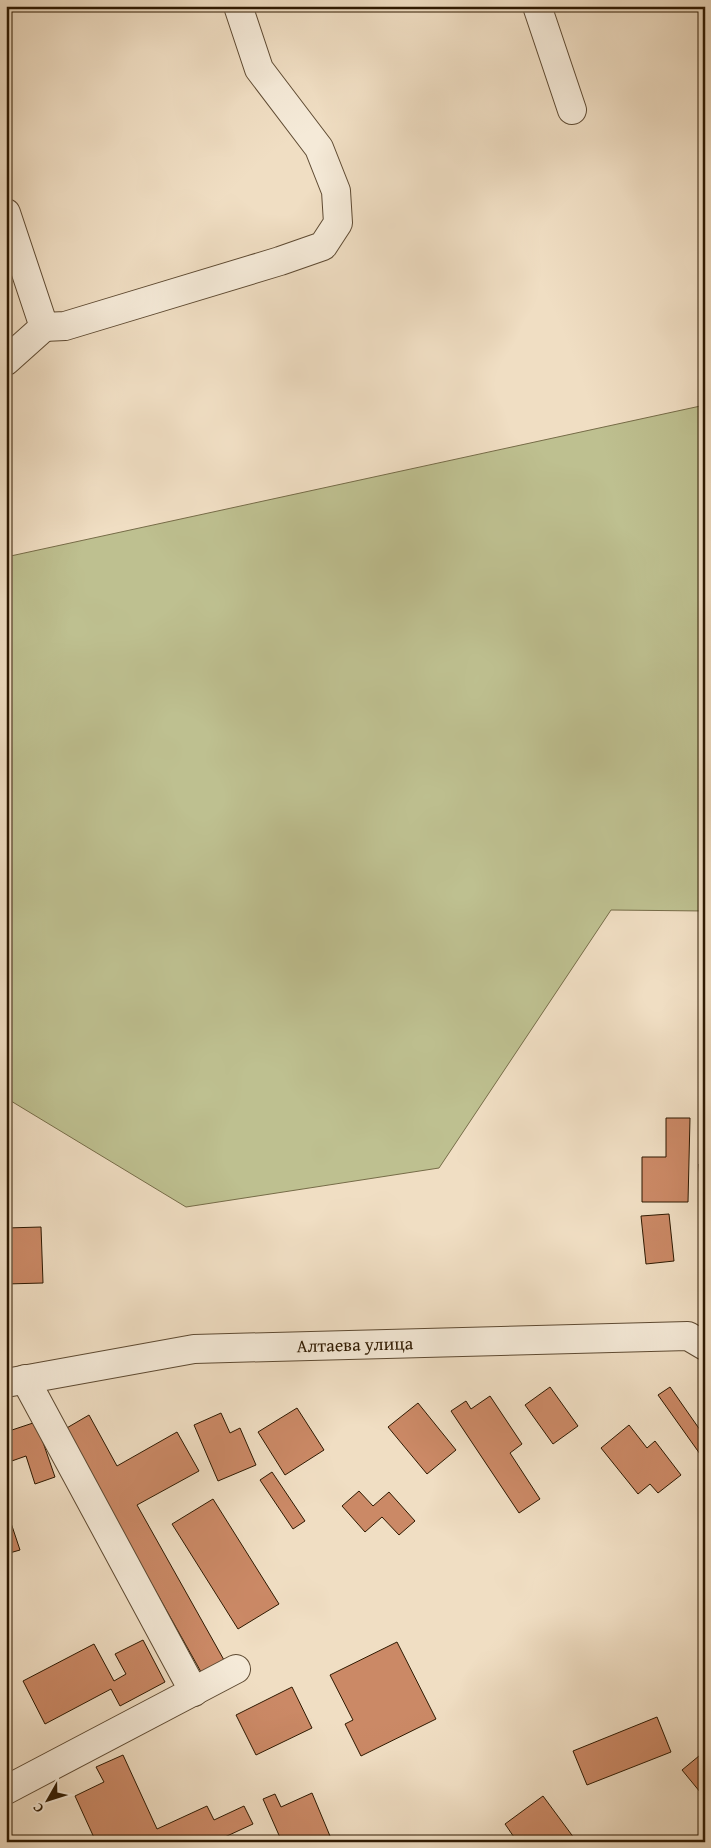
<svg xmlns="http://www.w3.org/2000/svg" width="711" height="1848" font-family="'Gentium Book Plus',serif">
	<rect width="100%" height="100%" fill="#f0dec3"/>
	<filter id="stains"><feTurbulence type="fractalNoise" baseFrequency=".004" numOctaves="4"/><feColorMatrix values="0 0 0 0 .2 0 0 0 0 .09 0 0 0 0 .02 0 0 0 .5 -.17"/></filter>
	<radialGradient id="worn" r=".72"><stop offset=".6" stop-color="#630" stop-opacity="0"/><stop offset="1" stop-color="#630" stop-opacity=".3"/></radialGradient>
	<path fill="#bec090" stroke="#766c48" d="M705,405V911L611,910L439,1168L186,1207L6,1098V557Z"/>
	<g fill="#cb8966" stroke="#2e1901">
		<path d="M666,1118H690L688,1202H642V1157H666Z"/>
		<path d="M705,1163V1202H701L699,1164Z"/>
		<path d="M669,1214L674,1261L646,1264L641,1216Z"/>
		<path d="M41,1227L43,1283L6,1284V1228Z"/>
		<path d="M550,1387L578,1426L553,1444L525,1405Z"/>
		<path d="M670,1387L705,1437V1461L658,1395Z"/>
		<path d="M490,1396L522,1444L510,1453L540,1499L519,1513L451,1411L466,1401L471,1409Z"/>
		<path d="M418,1403L456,1450L427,1474L388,1427Z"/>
		<path d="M297,1408L324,1450L285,1475L258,1432Z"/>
		<path d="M221,1413L230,1433L240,1428L256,1465L218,1481L194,1425Z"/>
		<path d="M89,1415L117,1466L177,1432L199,1471L137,1505L224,1660L201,1672L65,1429Z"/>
		<path d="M36,1422L55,1477L35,1484L26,1456L6,1463V1432Z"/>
		<path d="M629,1425L647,1448L655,1441L681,1475L658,1493L650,1484L638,1494L601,1448Z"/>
		<path d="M272,1472L305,1521L293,1529L260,1480Z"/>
		<path d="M359,1491L373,1506L389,1492L415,1521L399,1535L382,1517L365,1532L342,1506Z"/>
		<path d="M213,1499L279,1604L238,1629L172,1524Z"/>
		<path d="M6,1508L20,1550L6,1554Z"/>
		<path d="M143,1640L165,1682L120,1706L111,1689L45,1724L23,1681L94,1644L114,1681L126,1674L115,1654Z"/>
		<path d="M397,1642L436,1719L361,1756L345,1724L353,1720L330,1675Z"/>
		<path d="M292,1687L312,1728L256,1755L236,1715Z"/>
		<path d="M657,1717L671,1752L587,1785L573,1751Z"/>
		<path d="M705,1751V1798L682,1770Z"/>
		<path d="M123,1755L157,1829L207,1806L214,1820L244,1806L253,1824L214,1842H137L135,1838L126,1842H96L75,1796L104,1782L96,1767Z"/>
		<path d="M312,1793L330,1836L316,1842H282L263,1799L275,1794L281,1807Z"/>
		<path d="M543,1796L577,1842H514L516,1840L505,1824Z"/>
	</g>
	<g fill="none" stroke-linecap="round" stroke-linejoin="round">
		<g stroke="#5e4a32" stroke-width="30">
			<g id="minor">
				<path d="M537,6L572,110"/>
				<path d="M6,213L44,327L6,361"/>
				<path d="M44,327L65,326L280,261L323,246L338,223L336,191L319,148L259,69L238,6"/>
				<path d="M25,1379L194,1692"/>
				<path d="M6,1790L236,1669"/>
			</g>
		</g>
		<g stroke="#5e4a32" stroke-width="30">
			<g id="tertiary">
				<path id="s1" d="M6,1383L194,1349L688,1336L705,1346"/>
			</g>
		</g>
		<use href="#minor" stroke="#f5ead8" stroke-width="28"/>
		<use href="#tertiary" stroke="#f5ead8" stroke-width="28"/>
	</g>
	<g text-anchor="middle" stroke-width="5" stroke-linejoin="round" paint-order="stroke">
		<g font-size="18" fill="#2e1901" stroke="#f5ead8">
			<text dy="6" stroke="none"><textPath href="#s1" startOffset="352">Алтаева улица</textPath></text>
		</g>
	</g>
	<rect width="711" height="1848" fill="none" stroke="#f0dec3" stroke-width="25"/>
	<rect x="8" y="8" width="696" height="1833" fill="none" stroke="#2e1901" stroke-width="2.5"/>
	<rect x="12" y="12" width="686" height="1823" fill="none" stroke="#2e1901"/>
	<g transform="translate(48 1800) rotate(231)" stroke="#f5ead8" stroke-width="4" paint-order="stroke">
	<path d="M0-4L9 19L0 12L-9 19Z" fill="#2e1901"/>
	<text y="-8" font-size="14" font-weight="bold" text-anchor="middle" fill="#2e1901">С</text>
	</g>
	<rect width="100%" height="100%" filter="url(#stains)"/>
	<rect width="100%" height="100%" fill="url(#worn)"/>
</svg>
